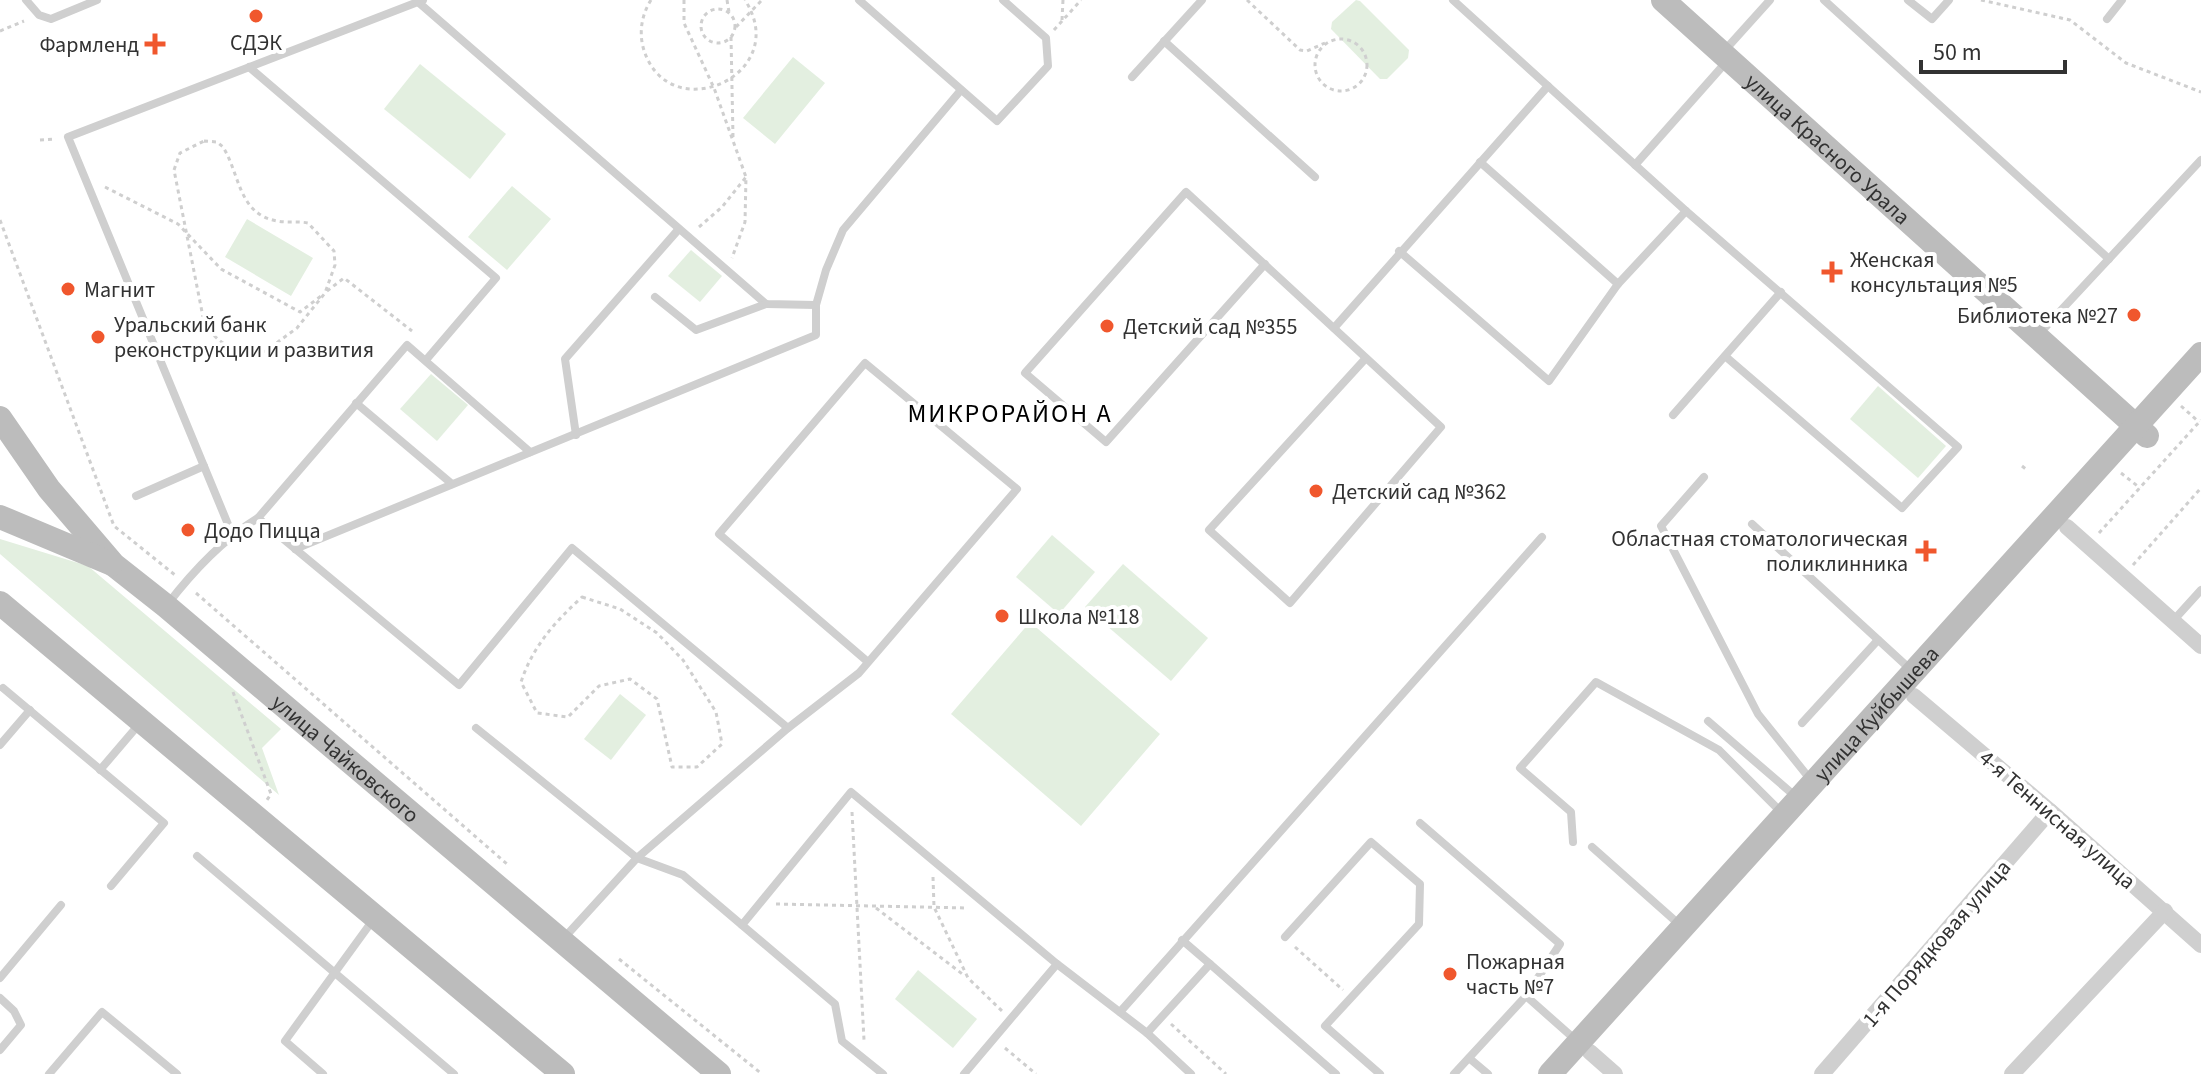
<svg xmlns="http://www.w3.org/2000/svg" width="2201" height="1074" font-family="'Source Sans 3',sans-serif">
	<rect width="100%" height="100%" fill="#fff"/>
	<g fill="#e3efe0">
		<path d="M1356,0L1360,1L1409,50L1408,58L1387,79H1380L1331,29L1332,22Z"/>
		<path d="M793,57L825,83L775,144L743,118Z"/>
		<path d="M420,64L506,134L470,179L384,109Z"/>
		<path d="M512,186L551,219L507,270L468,237Z"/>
		<path d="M247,219L313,258L291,296L225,257Z"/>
		<path d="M691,250L722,276L700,302L668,276Z"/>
		<path d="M431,374L468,405L437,441L400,409Z"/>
		<path d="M1878,386L1946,446L1918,478L1850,419Z"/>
		<path d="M1052,535L1095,572L1059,614L1016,577Z"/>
		<path d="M0,539L88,566L281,729L262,748L279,795L0,554Z"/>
		<path d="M1123,564L1208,638L1171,681L1085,607Z"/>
		<path d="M1030,622L1160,734L1081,826L951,714Z"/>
		<path d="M620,694L646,715L611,760L584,739Z"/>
		<path d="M918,970L977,1019L953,1048L895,999Z"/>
	</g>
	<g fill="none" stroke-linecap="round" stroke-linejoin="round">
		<g stroke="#cfcfcf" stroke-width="3" stroke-dasharray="4 4" stroke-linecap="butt">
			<path d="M651,0C642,14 639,31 643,47C666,131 794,76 745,0"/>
			<path d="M684,0V23L714,88L746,177"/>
			<path d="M727,0L729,12"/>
			<path d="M1247,0L1300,50L1307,51L1325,43"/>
			<path d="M1981,0L2070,20L2126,63L2201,92"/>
			<circle cx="718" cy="26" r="17"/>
			<path d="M1062,20L1063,0"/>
			<path d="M736,27L762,0"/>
			<path d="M1054,30L1081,0"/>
			<path d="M0,31L24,21"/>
			<path d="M731,37L733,137"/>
			<circle cx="1341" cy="65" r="26"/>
			<path d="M40,140L56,139"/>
			<path d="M204,141L217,142L223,147C240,174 238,214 277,221C287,223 298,221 308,223L334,251L335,265L325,293L297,328L260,355C236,354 216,343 204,322L174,170L180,153Z"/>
			<path d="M105,187L178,224L221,269L300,312L321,296"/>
			<path d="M0,220L114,526L175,575"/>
			<path d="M699,227L722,207L746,177L745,222L732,258"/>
			<path d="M327,291L344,278L412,331"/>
			<path d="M2181,406L2199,422"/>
			<path d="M2022,466L2027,470"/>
			<path d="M2121,473L2140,488"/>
			<path d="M2099,533L2201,420"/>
			<path d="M2133,565L2201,488"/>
			<path d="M196,593L507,864"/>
			<path d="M582,597L620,609L657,633L683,660L716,712L722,744L697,767H672L657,699L630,679L599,686L568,717L537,713L521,682C533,646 554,623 582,597Z"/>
			<path d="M233,692L271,794L267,800"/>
			<path d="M852,812L864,1040"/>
			<path d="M933,877L934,907L968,978L1002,1011"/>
			<path d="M776,904L968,908"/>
			<path d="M876,908L965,976"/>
			<path d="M1295,947L1343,990"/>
			<path d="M619,959L762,1074"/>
			<path d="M1171,1024L1226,1074"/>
			<path d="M1005,1048L1036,1074"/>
		</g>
		<g stroke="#cfcfcf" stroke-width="8">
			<path d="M26,0L39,15L51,19L97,0"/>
			<path d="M859,0L997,121L1048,66L1046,38L1003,0"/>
			<path d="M1453,0L1686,211L1958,447L1902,508L1725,356"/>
			<path d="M1824,0L2109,259"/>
			<path d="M1908,0L1932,19L1949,0"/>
			<path d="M418,2L766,304L816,305"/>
			<path d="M2107,19L2122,0"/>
			<path d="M1164,41L1315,177"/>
			<path d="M1725,50L1770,0"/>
			<path d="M249,67L496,278L426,360"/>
			<path d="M1132,77L1202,0"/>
			<path d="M1480,162L1618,284"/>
			<path d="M1635,165L1728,60"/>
			<path d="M1399,251L1549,381L1618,284L1686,211"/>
			<path d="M1265,264L1106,442L1025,373L1186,192L1441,427L1290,603L1209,530L1366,358"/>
			<path d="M655,297L696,330L766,304"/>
			<path d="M1334,328L1548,86"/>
			<path d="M2038,335L2201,160"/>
			<path d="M356,403L452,484"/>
			<path d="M1673,415L1781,292"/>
			<path d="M576,435L565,359L678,230"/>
			<path d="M1704,477L1661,526L1758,714L1810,779"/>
			<path d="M136,496L204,466"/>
			<path d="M258,518L459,685L572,548L788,728"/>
			<path d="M1752,524L1910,669"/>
			<path d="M232,534L68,137L423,0"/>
			<path d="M295,549L816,335V305L826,270L843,230L961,90"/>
			<path d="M167,605C193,571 222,540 258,518L407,345L530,452"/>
			<path d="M2172,622L2201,590"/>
			<path d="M3,688L164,823L111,886"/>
			<path d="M1708,721L1795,796"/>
			<path d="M1802,723L1878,640"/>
			<path d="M476,728L637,858L683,875L835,1004L842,1041L883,1074"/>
			<path d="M0,745L30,710"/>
			<path d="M100,770L141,722"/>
			<path d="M1420,823L1560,944L1526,996L1454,1074"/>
			<path d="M1573,842L1571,812L1520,768L1596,682L1719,750L1783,814"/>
			<path d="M1592,847L1681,926"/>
			<path d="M197,856L454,1074"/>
			<path d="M742,925L851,792L1057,964L1147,1033L1191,1074"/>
			<path d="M1285,937L1371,842L1420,884L1419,924L1325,1026L1380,1074"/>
			<path d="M564,938L637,858L788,728L859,673L1017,489L865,363L719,534L868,662"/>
			<path d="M1182,940L1210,964"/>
			<path d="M0,978L61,905"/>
			<path d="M1526,996L1578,1042"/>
			<path d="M0,998L14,1011L21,1025L0,1050"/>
			<path d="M1120,1012L1542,537"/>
			<path d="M1147,1033L1210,964L1336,1074"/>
			<path d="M1469,1058L1488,1074"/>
			<path d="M49,1074L102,1012L177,1074"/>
			<path d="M323,1074L285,1041L373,920"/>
			<path d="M964,1074L1057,964"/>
		</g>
		<g stroke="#cfcfcf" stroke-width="16">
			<path d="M2067,527L2201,646"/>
			<path d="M1914,696L2050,811L2201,945"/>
			<path d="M1590,1052L1615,1074"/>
			<path d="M1822,1074L2050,811"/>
			<path d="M2012,1074L2165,911"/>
		</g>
		<g stroke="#bcbcbc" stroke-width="24">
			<path id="s1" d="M1663,0L2147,436"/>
			<path id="s2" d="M0,418L49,489L114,565L166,606L719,1074"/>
			<path d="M0,517L112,564"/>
			<path d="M0,603L563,1074"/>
			<path id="s3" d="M1550,1074L2201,354"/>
		</g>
	</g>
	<g fill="#f0572d" stroke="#fff" stroke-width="3">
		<circle cx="256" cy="16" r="8"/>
		<path d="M151 32h8v8h8v8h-8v8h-8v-8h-8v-8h8z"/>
		<path d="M1828 260h8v8h8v8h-8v8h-8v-8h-8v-8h8z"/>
		<circle cx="68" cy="289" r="8"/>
		<circle cx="2134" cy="315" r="8"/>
		<circle cx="1107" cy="326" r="8"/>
		<circle cx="98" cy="337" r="8"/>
		<circle cx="1316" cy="491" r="8"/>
		<circle cx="188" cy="530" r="8"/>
		<path d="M1922 539h8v8h8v8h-8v8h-8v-8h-8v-8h8z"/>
		<circle cx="1002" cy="616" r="8"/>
		<circle cx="1450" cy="974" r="8"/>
	</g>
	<g text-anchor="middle" stroke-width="8" stroke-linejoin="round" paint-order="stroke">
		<g font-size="22" fill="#323232" stroke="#fff" text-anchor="start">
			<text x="256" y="50" text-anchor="middle">СДЭК</text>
			<text x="139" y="52" text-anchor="end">Фармленд</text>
			<text x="1850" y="267">Женская<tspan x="1850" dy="25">консультация №5</tspan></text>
			<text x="84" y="297">Магнит</text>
			<text x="2118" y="323" text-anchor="end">Библиотека №27</text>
			<text x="114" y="332">Уральский банк<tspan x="114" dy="25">реконструкции и развития</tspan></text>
			<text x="1123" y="334">Детский сад №355</text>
			<text x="1332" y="499">Детский сад №362</text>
			<text x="204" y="538">Додо Пицца</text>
			<text x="1908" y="546" text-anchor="end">Областная стоматологическая<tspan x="1908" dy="25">поликлинника</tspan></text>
			<text x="1018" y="624">Школа №118</text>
			<text x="1466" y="969">Пожарная<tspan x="1466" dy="25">часть №7</tspan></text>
		</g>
		<g font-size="22" fill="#323232" stroke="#fff">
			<text dy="8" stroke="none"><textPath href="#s1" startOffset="222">улица Красного Урала</textPath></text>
			<text dy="8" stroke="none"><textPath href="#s3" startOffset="486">улица Куйбышева</textPath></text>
			<text dy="8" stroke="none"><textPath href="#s2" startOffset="488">улица Чайковского</textPath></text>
			<text transform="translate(2058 819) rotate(41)" y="8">4-я Теннисная улица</text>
			<text transform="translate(1936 943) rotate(-49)" y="8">1-я Порядковая улица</text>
		</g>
		<g font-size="26" letter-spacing="2" fill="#000" stroke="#fff">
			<text x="1010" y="422">МИКРОРАЙОН А</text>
		</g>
	</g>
	<path d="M1921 60v12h144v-12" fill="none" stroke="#323232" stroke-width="4"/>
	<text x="1933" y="60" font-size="24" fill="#323232" stroke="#ffffff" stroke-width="6" paint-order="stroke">50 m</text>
</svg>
